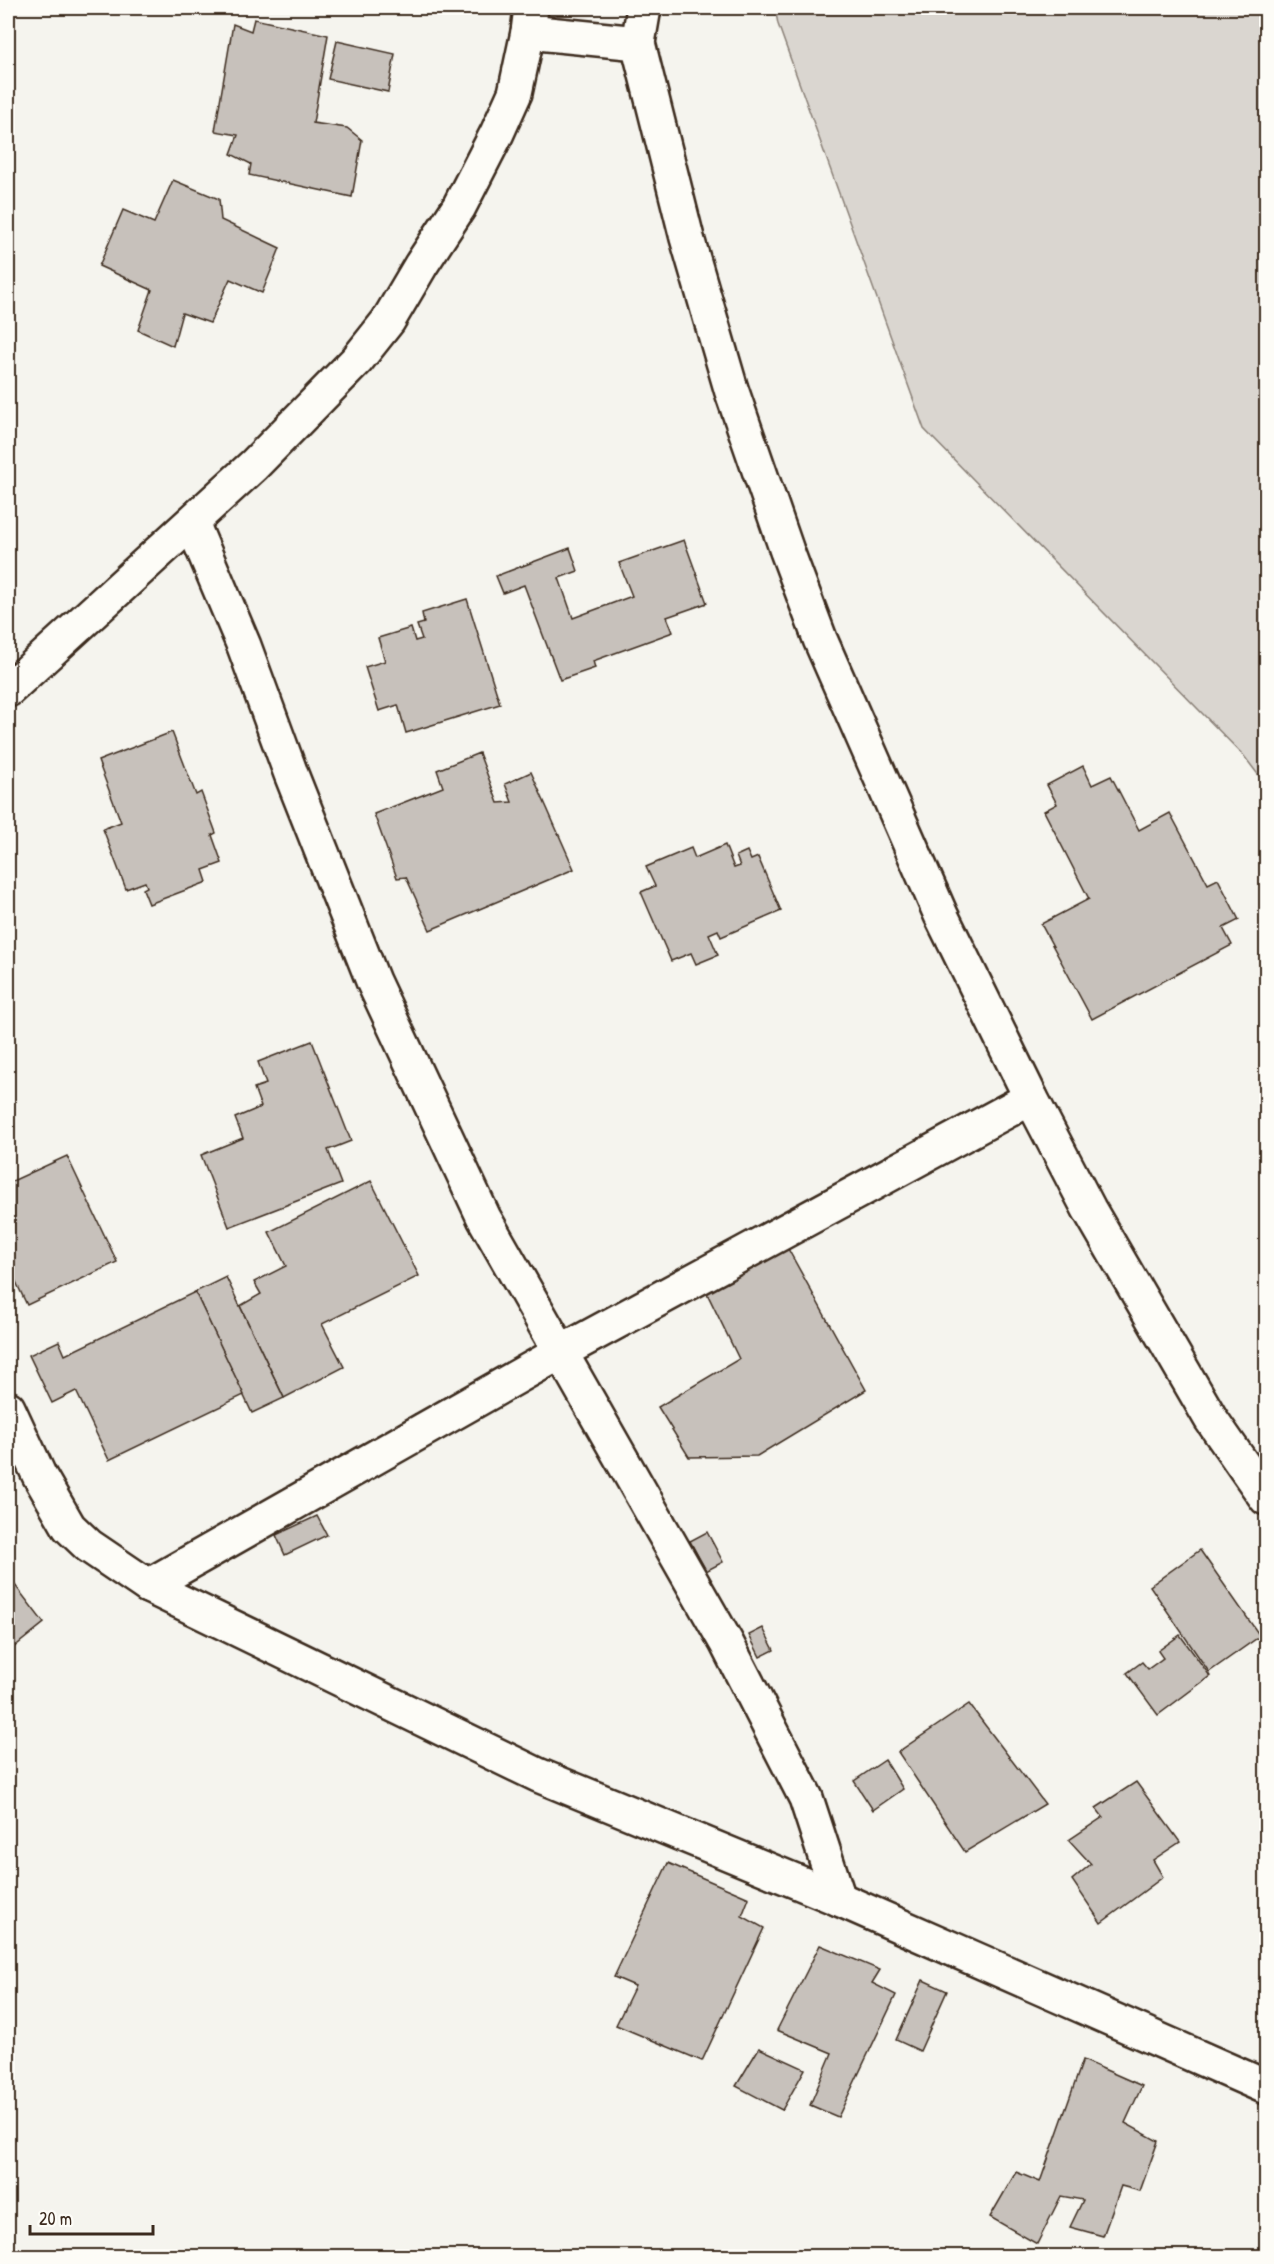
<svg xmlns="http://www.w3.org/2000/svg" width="1274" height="2264" font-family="'Patrick Hand',sans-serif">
	<rect width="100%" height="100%" fill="#f5f4ee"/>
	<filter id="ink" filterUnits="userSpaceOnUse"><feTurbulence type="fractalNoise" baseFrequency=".0167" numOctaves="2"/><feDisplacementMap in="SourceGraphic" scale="12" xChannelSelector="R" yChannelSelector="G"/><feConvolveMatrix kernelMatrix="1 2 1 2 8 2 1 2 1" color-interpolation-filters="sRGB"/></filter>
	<g filter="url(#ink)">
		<path fill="#dad6d0" stroke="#8a8077" stroke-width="1.5" d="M775,8H1266V785L1244,756L924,429L778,24Z"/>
		<g fill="#c7c1bb" stroke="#3b2a1e" stroke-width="1.5">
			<path d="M254,19L328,35L313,123L347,128L362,140L352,197L249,175L251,164L231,154L238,135L215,131L233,24L251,31Z"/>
			<path d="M337,41L395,54L388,92L328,79Z"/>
			<path d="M173,180L219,199L221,220L280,248L262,293L230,279L210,323L182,313L173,346L138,330L152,290L99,266L123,210L154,223Z"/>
			<path d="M684,540L707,603L667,617L673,632L593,661L595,668L560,680L524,585L503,593L496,576L570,548L578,571L559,578L573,618L632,596L619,563Z"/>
			<path d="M467,599L500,704L406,733L398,705L379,711L365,667L385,661L378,638L411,628L415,641L422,639L417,625L424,623L422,613Z"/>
			<path d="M172,732L196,795L201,792L216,833L212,835L222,863L203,870L207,882L149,904L143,889L147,887L145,882L126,889L103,829L121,822L98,761Z"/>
			<path d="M479,753L498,803L512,802L505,784L531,772L574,869L430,930L406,877L397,878L374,814L443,787L437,770Z"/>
			<path d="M1083,766L1092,785L1111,776L1139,830L1170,813L1208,884L1218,879L1239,920L1223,928L1232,945L1092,1019L1041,924L1089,899L1044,811L1057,804L1047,785Z"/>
			<path d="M725,845L734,868L740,866L736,856L747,851L751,860L758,857L781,911L721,937L718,930L709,934L718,955L696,964L691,953L671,961L641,892L655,886L646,867L691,848L695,858Z"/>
			<path d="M312,1041L351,1141L328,1150L341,1184L229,1227L201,1155L243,1138L235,1118L261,1107L254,1088L266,1084L258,1062Z"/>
			<path d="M67,1156L117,1262L27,1305L8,1265V1183Z"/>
			<path d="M371,1181L419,1276L322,1324L344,1367L284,1398L240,1306L261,1294L254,1282L286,1266L269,1232Z"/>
			<path d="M787,1247L866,1390L757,1456L689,1457L658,1407L739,1359L704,1287Z"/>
			<path d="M226,1277L284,1398L252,1413L195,1292Z"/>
			<path d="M195,1292L244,1395L109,1460L76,1391L52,1403L29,1355L59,1341L65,1355Z"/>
			<path d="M317,1516L327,1535L285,1555L276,1535Z"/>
			<path d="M707,1532L723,1562L706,1571L690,1541Z"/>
			<path d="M1200,1550L1260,1636L1209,1672L1150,1586Z"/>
			<path d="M8,1576L44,1623L8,1652Z"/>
			<path d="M763,1628L774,1650L760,1657L749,1635Z"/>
			<path d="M1180,1635L1210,1676L1158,1715L1127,1673L1142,1662L1148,1669L1163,1658L1158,1651Z"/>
			<path d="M969,1704L1045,1804L965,1852L898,1752Z"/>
			<path d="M885,1760L903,1789L873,1810L854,1781Z"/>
			<path d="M1136,1782L1180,1842L1153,1860L1163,1877L1101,1923L1072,1880L1091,1864L1069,1840L1103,1817L1096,1808Z"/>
			<path d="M668,1863L749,1898L742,1916L764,1928L702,2061L616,2025L635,1986L614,1977Z"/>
			<path d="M820,1945L880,1970L872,1983L896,1995L838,2117L810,2105L832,2053L777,2030Z"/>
			<path d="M923,1980L947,1991L920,2051L896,2040Z"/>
			<path d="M759,2048L805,2069L782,2110L736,2086Z"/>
			<path d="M1083,2060L1142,2086L1125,2123L1158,2141L1140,2191L1121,2186L1103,2236L1070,2227L1083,2200L1061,2196L1037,2244L990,2217L1016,2172L1040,2182Z"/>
		</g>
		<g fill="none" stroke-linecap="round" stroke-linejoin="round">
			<g stroke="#3b2a1e" stroke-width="38">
				<g id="minor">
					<path d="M644,8L638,43L687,238L731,389L787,551L820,639L941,915L1031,1098L1089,1209L1211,1419L1266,1498"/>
					<path d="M528,32L638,43"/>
					<path d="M192,523L244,646L291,774L373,981L484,1218L726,1642L806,1798L839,1899"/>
					<path d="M8,690L254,465L357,360L388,321L421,265L459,207L497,133L515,93L528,32L531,8"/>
					<path d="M8,1408L39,1475L69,1527L89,1546L148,1586L538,1775L839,1899L1266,2087"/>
					<path d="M148,1586L561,1352L1031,1098"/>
				</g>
			</g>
			<use href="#minor" stroke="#fdfcf7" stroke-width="33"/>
		</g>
	</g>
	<rect width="1274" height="2264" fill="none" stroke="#fdfcf7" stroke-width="30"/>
	<rect x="15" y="15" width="1244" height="2234" fill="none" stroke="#3b2a1e" stroke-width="2" filter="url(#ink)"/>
	<path d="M30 2225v9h123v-9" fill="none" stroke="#3b2a1e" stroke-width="3"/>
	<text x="39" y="2225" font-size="18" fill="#3b2a1e" stroke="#fdfcf7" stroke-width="4.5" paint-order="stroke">20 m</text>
</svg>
